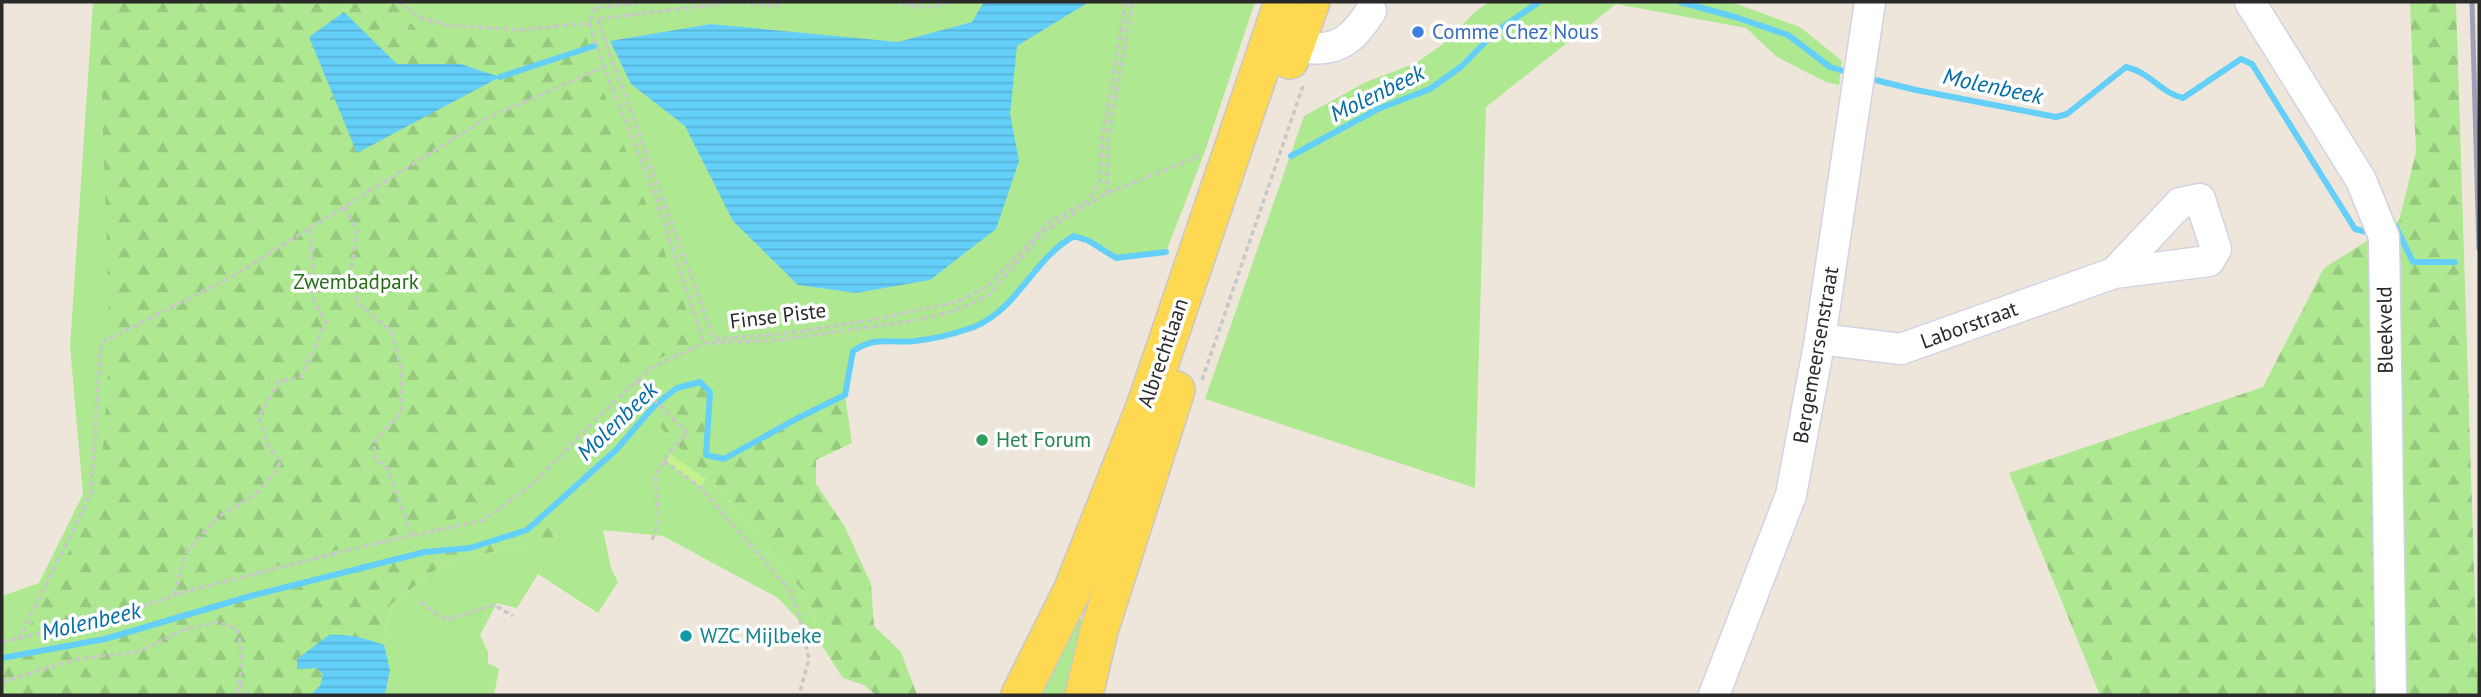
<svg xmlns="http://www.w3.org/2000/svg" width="2481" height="697" font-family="'PT Sans',sans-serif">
	<defs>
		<pattern id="forest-firs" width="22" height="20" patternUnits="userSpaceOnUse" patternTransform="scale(1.75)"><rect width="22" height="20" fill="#aee992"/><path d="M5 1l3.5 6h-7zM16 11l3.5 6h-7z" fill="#96c87e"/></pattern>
		<pattern id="water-rules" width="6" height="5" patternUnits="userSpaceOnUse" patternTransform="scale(1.75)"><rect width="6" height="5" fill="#64cff9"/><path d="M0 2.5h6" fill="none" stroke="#57b2d6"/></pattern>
	</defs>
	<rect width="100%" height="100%" fill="#eee6db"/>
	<g fill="#aee992">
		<path d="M93,2H1255L1204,154L1166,252L1116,258L1089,241L1073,236C1034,258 1017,309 974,327C957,333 933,339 915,341C888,344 878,335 853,351L845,395L798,418L724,459L706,455L710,392L677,388L714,484L804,592L821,644L778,598L663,536L603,530L611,568L618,582L598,613L538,574L517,608L497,603L480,635L488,652V663L499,669L494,695H385L390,670L384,645L390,605L446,562L554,539L572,492L527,530L470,548L425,552L254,595L105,639L2,658V596L39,583L83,494L70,347Z"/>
		<path d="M1489,2H1731L1800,27L1842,61L1839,85L1826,82L1777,57L1746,28L1616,4L1486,107L1475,488L1205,399L1304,116L1366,82L1416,63L1443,44L1476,11Z"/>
		<path d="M1077,619L1085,620L1068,695H1035Z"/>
	</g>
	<g fill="url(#forest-firs)">
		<path d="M99,2H392L416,29L496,40L584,29L597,75L698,340L648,364L485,511L27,632L100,491L110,346Z"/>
		<path d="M2410,2H2456L2478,695H2100L2009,473L2263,387L2324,268L2399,221L2416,152Z"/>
		<path d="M700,382L710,392L706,454L724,459L798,418L845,395L852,443L816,460V484L845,527L871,584L874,626L901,652L917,695H876L864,685L843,678L821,644L804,592L714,484L662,429L651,411L677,388Z"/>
		<path d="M573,490L554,539L446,562L390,605L384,645L390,670L385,695H2V658L105,639L311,581L527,530Z"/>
	</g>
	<path fill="#c5f28d" d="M669,453L706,479L700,487L664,461Z"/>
	<g fill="url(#water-rules)">
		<path d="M984,2H1089L1017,46L1010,114L1019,161L996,229L930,280L856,293L798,285L733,221L685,126L631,84L610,41L711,24L898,42L972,22Z"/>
		<path d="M344,12L397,64H461L500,77L357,153L309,37Z"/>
		<path d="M329,635C349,634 365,638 384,645L390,670L385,695H310L320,686L323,674L316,668L297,669V659Z"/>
	</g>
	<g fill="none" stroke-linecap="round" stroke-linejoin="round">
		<g stroke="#64cff9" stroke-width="6">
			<path d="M1680,2L1735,17L1788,35L1830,67L1850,73"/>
			<path d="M500,77L594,46"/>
			<path d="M1867,78L1916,90L2056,117L2067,114L2126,67C2150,72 2159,92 2183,98L2241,59L2252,64L2355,229L2371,233"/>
			<path d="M1291,156L1378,109L1430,89L1462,66L1494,33L1539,2"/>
			<path d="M2393,229L2396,227L2413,262H2455"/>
			<path d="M2,658L105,639L254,595L425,552L470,548L527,530L616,450L655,405L677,388L700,382L710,392L706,455L724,459L798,418L845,395L853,351C878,335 888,344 915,341C933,339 957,333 974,327C1018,309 1034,258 1074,236L1089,241L1116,258L1166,252"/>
		</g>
		<g stroke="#d0d3e5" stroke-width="33">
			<g id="minor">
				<path d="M2250,2L2361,180L2384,237L2391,695"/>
				<path d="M1295,47C1335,52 1349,45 1371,11"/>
				<path d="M1820,339L1901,349L2114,273L2209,261L2216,249L2200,199L2180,203L2114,273"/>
				<path d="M1714,695L1791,495L1820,339L1870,2"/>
			</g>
		</g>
		<g stroke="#c8c8c8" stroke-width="40">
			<g id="major">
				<path d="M1290,60L1311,2"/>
				<path d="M1020,695L1072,591L1145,407L1283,2"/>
				<path d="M1084,695L1099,631L1176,390"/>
			</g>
		</g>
		<g stroke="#c8c8c8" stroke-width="3.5" stroke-dasharray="5 3.5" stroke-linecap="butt">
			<path d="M399,2L421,18L447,25L521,30L589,23"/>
			<path d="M646,2L595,8L589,23L604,67L654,192L704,343"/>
			<path d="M777,2V6L735,2L597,19L714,339L782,334L871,320L956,302L988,286L1048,223L1088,200L1100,182L1102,139L1126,2"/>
			<path d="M894,2L926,8L949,2"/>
			<path d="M1107,193L1108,139L1133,2"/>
			<path d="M344,207L357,231L350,279L359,304L391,331L401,366L402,412L374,442L375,459L387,468L412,535"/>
			<path d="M637,380L648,394L687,433L669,453L655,476L659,521L652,540"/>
			<path d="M1202,380L1303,86"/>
			<path d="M664,461L700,487L788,588L798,611L809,659L799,695"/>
			<path d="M174,594L187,551L218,517L256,494L274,474L281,461L268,447L259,417L278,382L301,377L326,322L316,305L312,293L313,266L310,228"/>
			<path d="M420,602L446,620L494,605L513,616"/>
			<path d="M19,639L91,494L101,343L233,276L485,119L604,67"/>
			<path d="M2,642L111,617L184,592L356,548L484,520L534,483L597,418L651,368L704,343L780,340L912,321L954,311L988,296L1045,231L1107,193L1200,156"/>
			<path d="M2,682L77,659L137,652L183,630L218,622L237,629C243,650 243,675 236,695"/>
			<path d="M240,683L247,695"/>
		</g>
		<use href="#minor" stroke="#fff" stroke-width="30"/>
		<use href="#major" stroke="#fdd850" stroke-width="37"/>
		<path stroke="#9da0b6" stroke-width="5" d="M2472,2L2479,249"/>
	</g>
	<circle fill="#3f7fe0" stroke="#fff" stroke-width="2.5" cx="1418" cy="32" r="7"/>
	<circle fill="#2e9e5b" stroke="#fff" stroke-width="2.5" cx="982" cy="440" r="7"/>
	<circle fill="#0f9aa8" stroke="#fff" stroke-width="2.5" cx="686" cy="636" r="7"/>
	<g text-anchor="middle" stroke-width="7" stroke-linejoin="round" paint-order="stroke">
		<g font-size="21" fill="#366cbe" stroke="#fff" text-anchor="start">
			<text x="1432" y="39">Comme Chez Nous</text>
		</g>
		<g font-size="21" fill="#246e13" stroke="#fff">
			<text x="356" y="289">Zwembadpark</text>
		</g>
		<g font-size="21" fill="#2a2a2a" stroke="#fff">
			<text transform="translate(778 316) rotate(-7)" y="7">Finse Piste</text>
			<text transform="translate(1969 325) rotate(-20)" y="7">Laborstraat</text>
			<text transform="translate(2385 330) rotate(-91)" y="7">Bleekveld</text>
			<text transform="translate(1163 353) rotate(-71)" y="7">Albrechtlaan</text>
			<text transform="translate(1816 355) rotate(-80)" y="7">Bergemeersenstraat</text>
		</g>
		<g font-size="21" fill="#27864d" stroke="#fff" text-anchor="start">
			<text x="996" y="447">Het Forum</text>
		</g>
		<g font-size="21" fill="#0d838f" stroke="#fff" text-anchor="start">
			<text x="700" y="643">WZC Mijlbeke</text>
		</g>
		<g font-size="23" font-style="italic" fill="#016ba7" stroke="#fff">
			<text transform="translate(1993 86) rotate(12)" y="8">Molenbeek</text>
			<text transform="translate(1377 93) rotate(-26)" y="8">Molenbeek</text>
			<text transform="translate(617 421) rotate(-44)" y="8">Molenbeek</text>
			<text transform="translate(91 621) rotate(-13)" y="8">Molenbeek</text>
		</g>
	</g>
	<rect width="2481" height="697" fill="none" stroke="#2a2a2a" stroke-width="7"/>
</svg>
